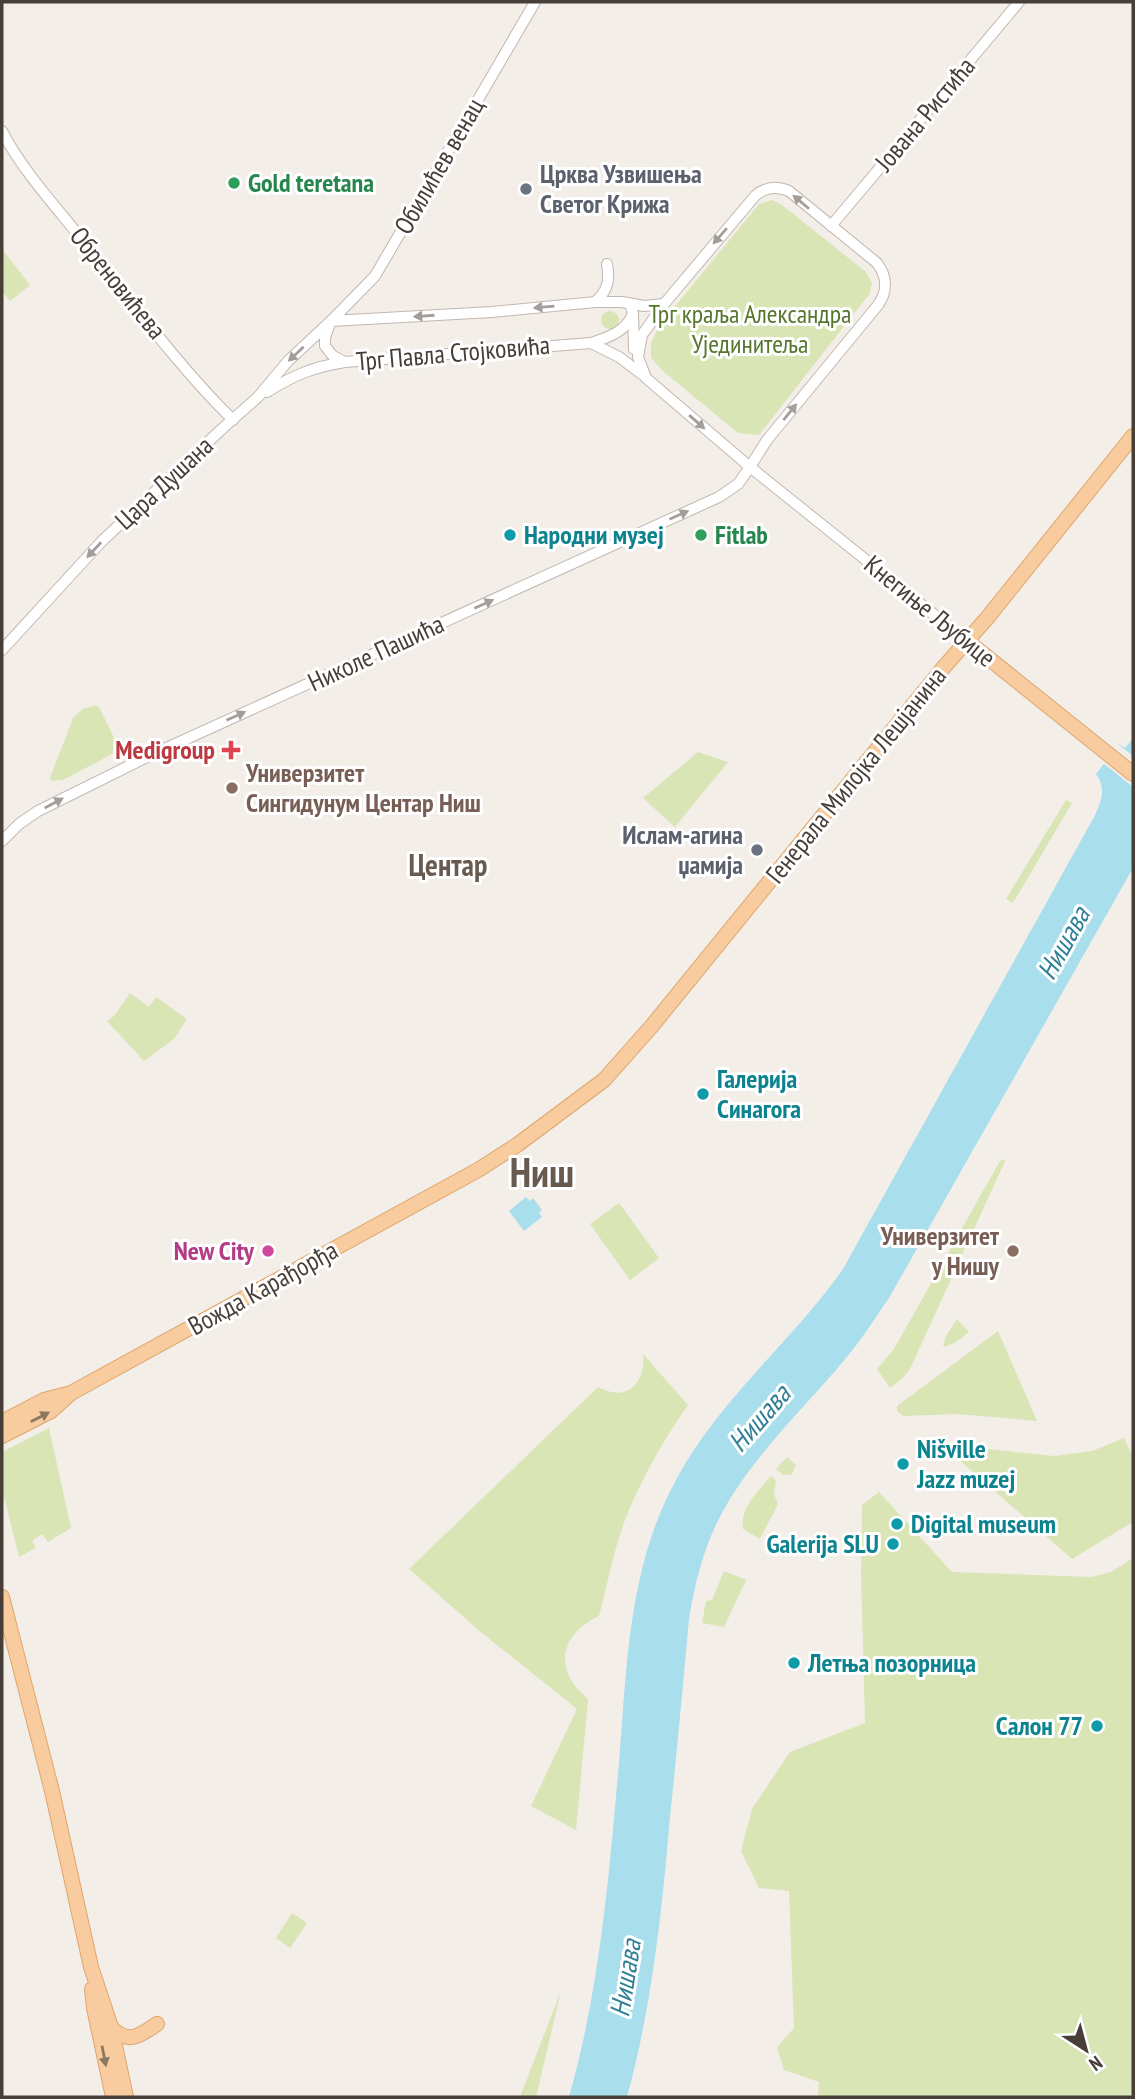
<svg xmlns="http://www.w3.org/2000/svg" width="1135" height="2099" font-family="'PT Sans Narrow',sans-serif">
	<rect width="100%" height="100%" fill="#f4eee9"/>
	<g fill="#d9e5b5">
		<path d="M772,200L782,205L866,272L872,283L870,293L759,435L738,433L664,372L651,358V343L659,326L759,204Z"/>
		<path d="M2,249L30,285L10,301L2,291Z"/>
		<circle cx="610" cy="320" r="9"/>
		<path d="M93,706H98L100,709L118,746L116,752L63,780L51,781L50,778L73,718L83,709Z"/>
		<path d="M698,752L728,762L675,827L643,798Z"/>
		<path d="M1066,800L1072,803L1013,903L1006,899Z"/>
		<path d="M130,993L149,1007L156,997L187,1019L174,1039L144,1061L107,1021L114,1016Z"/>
		<path d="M1006,1159L910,1369L902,1379L890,1388L877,1369L894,1349L1000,1161Z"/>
		<path d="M619,1203L659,1258L630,1280L590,1224Z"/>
		<path d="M957,1319L969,1332L956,1342L945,1347L943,1345L946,1336Z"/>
		<path d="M998,1331L1037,1421L958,1414L903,1416L897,1411V1406Z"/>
		<path d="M643,1354L688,1405C664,1439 643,1476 627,1515C614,1547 608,1583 599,1616C559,1635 553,1670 588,1699L576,1830L531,1806L577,1709L482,1633L409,1569L598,1387C627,1403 646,1383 643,1354Z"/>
		<path d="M49,1428L71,1528L48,1542L42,1534L32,1541L36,1548L19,1557L2,1489V1452Z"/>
		<path d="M1124,1438L1133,1457V1522L1072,1559L941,1444L1054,1456L1092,1451Z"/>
		<path d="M787,1457L796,1465L792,1474L783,1475L776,1469Z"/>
		<path d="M771,1476L776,1481L774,1494L778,1504L760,1539L743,1529C739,1509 759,1490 771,1476Z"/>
		<path d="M879,1492L952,1572L1092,1577L1111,1572L1133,1558V2097H818L819,2082L784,2070L777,2047L794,2028L789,1891L759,1888L741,1851L752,1809L790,1752L865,1723L861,1573L862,1505Z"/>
		<path d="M724,1571L746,1580L724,1627L702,1623L706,1601L712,1600Z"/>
		<path d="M292,1913L307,1923L290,1948L276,1938Z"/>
		<path d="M561,1991L536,2097H520Z"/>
	</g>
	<g fill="#a9deec">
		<path d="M1133,738V868L889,1298C875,1318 862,1339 846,1358C804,1409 754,1454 722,1513C704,1546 695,1582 689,1619C683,1685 677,1751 670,1817C662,1911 652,2006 627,2097H569C600,1988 609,1875 619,1763C627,1665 628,1568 676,1480C718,1400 792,1342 843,1269L1094,817C1101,802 1107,789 1096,774L1119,744L1125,748Z"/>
		<path d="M526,1197L530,1201L533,1198L542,1210L539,1213L542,1217L524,1231L509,1211Z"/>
	</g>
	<path fill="#f4eee9" d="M1118,744L1133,756V787L1103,763Z"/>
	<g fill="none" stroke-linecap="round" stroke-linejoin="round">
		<g stroke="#c2b7af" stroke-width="12">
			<g id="minor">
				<path d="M2,131C22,171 60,211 88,247C134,305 180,368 233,420"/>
				<path d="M831,226L1019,2"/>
				<path d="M595,302C608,291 610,280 607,264"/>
				<path d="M630,303L633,314L634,349"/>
				<path d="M331,321L492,312L595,302H622L644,306L664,304"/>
				<path d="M330,323L325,338V346L333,356L345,362"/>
				<path d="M591,343C609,337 625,332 633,314"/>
				<path d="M267,392C294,375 313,367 345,362L591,343L619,357L643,375"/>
				<path d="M750,467L767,440L878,305C888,291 887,276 877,263L789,191C777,186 765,187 755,196L664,304L642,335L638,357L646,378L750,467L967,641"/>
				<path d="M2,650L102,541L224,427L258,397L288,361L331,321L375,276L535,2"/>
				<path d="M2,841L19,824L38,811L151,755L719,497L738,484L750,467"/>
			</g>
		</g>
		<g stroke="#dda66e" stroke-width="16">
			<g id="major">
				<path d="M967,641L1133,774"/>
				<path d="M2,1422L44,1400L67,1394"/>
				<path d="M2,1436L51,1411L71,1393L478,1170L517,1145L604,1080L651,1027L944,667L988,617L1133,436"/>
				<path d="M2,1597L52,1791L91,1967L111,2027L126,2097"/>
				<path d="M92,1989L94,2008L113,2097"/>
				<path d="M111,2027C127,2045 140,2036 157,2024"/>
			</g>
		</g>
		<use href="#minor" stroke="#fff" stroke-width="10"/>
		<use href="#major" stroke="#f8cc9e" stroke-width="14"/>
	</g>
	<defs><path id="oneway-solid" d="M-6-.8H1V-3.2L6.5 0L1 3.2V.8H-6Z" transform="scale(1.75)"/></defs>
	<g fill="#a39e9c">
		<use href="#oneway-solid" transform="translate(801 202) rotate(-140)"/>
		<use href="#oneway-solid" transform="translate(720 236) rotate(131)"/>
		<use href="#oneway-solid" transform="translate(544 307) rotate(175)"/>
		<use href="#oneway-solid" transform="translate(424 316) rotate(176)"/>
		<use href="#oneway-solid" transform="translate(296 354) rotate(137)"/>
		<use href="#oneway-solid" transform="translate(790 412) rotate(-51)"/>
		<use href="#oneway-solid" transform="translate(697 422) rotate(41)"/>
		<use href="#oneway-solid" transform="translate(679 515) rotate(-24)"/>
		<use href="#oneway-solid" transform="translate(94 550) rotate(133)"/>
		<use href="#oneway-solid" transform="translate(484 604) rotate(-24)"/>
		<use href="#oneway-solid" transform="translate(236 716) rotate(-24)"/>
		<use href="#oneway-solid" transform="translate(54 803) rotate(-28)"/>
	</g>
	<g fill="#8e7761">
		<use href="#oneway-solid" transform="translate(40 1417) rotate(-27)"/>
		<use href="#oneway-solid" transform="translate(104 2056) rotate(79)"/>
	</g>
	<g fill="#2e9e5b" stroke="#fff" stroke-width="2.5">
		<circle cx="234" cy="183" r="7"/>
		<circle cx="701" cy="535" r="7"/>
	</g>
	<g fill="#6b7280" stroke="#fff" stroke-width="2.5">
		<circle cx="526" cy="189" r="7"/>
		<circle cx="757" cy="850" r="7"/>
	</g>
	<g fill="#0f9aa8" stroke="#fff" stroke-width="2.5">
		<circle cx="510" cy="535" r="7"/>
		<circle cx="703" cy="1094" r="7"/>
		<circle cx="903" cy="1464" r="7"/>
		<circle cx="897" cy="1524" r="7"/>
		<circle cx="893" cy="1544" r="7"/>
		<circle cx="794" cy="1663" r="7"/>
		<circle cx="1097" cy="1726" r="7"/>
	</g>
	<path fill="#e0444e" stroke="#fff" stroke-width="2.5" d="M227.5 739.5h7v7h7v7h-7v7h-7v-7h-7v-7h7z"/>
	<g fill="#8d6e63" stroke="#fff" stroke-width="2.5">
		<circle cx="232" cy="788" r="7"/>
		<circle cx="1013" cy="1251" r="7"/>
	</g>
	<circle fill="#d1479c" stroke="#fff" stroke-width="2.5" cx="268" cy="1251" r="7"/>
	<g text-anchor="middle" stroke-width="6" stroke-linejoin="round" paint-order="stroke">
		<g font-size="26" fill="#473e38" stroke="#fff">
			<text transform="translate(925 114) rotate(-50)" y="9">Јована Ристића</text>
			<text transform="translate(439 166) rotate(-60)" y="9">Обилићев венац</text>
			<text transform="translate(118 283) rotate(51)" y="9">Обреновићева</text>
			<text transform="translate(453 353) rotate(-5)" y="9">Трг Павла Стојковића</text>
			<text transform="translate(164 483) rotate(-43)" y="9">Цара Душана</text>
			<text transform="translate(930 611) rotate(39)" y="9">Кнегиње Љубице</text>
			<text transform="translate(376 653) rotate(-25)" y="9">Николе Пашића</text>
			<text transform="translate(856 775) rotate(-51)" y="9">Генерала Милојка Лешјанина</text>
			<text transform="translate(263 1288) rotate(-29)" y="9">Вожда Карађорђа</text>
		</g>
		<g font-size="26" font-weight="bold" fill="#5b616d" stroke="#fff" text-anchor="start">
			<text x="540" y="183">Црква Узвишења<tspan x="540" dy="30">Светог Крижа</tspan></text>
			<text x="743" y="844" text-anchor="end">Ислам-агина<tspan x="743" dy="30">џамија</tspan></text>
		</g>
		<g font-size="26" font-weight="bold" fill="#27864d" stroke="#fff" text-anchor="start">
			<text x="248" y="192">Gold teretana</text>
			<text x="715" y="544">Fitlab</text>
		</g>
		<g font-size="26" fill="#57762e" stroke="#fff">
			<text x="750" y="323">Трг краља Александра<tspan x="750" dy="30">Ујединитеља</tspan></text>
		</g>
		<g font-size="26" font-weight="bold" fill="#0d838f" stroke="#fff" text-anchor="start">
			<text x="524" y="544">Народни музеј</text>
			<text x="717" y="1088">Галерија<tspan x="717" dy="30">Синагога</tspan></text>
			<text x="917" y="1458">Nišville<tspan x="917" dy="30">Jazz muzej</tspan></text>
			<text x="911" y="1533">Digital museum</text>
			<text x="879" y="1553" text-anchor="end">Galerija SLU</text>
			<text x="808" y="1672">Летња позорница</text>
			<text x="1083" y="1735" text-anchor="end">Салон 77</text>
		</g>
		<g font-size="26" font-weight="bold" fill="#be3a42" stroke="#fff" text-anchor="end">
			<text x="215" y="759">Medigroup</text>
		</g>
		<g font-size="26" font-weight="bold" fill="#785e54" stroke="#fff" text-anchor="start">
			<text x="246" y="782">Универзитет<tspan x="246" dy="30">Сингидунум Центар Ниш</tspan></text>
			<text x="999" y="1245" text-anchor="end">Универзитет<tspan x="999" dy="30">у Нишу</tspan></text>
		</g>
		<g font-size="26" font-weight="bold" fill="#b23c85" stroke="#fff" text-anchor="end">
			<text x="254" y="1260">New City</text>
		</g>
		<g font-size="28" font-style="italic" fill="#318096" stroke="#fff">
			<text transform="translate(1063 943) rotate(-61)" y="10">Нишава</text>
			<text transform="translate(759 1418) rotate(-49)" y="10">Нишава</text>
			<text transform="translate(625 1978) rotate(-81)" y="10">Нишава</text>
		</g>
		<g font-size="30" font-weight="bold" fill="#695a50" stroke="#fff">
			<text x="448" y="876">Центар</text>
		</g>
		<g font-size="40" font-weight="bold" fill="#695a50" stroke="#fff">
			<text x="542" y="1187">Ниш</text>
		</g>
	</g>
	<rect width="1135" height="2099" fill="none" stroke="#473e38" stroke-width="7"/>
	<g transform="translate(1086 2050) rotate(144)" stroke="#ffffff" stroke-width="5" paint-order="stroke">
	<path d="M0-5L12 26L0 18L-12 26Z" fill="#473e38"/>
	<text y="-10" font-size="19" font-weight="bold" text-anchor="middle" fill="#473e38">N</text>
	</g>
</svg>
